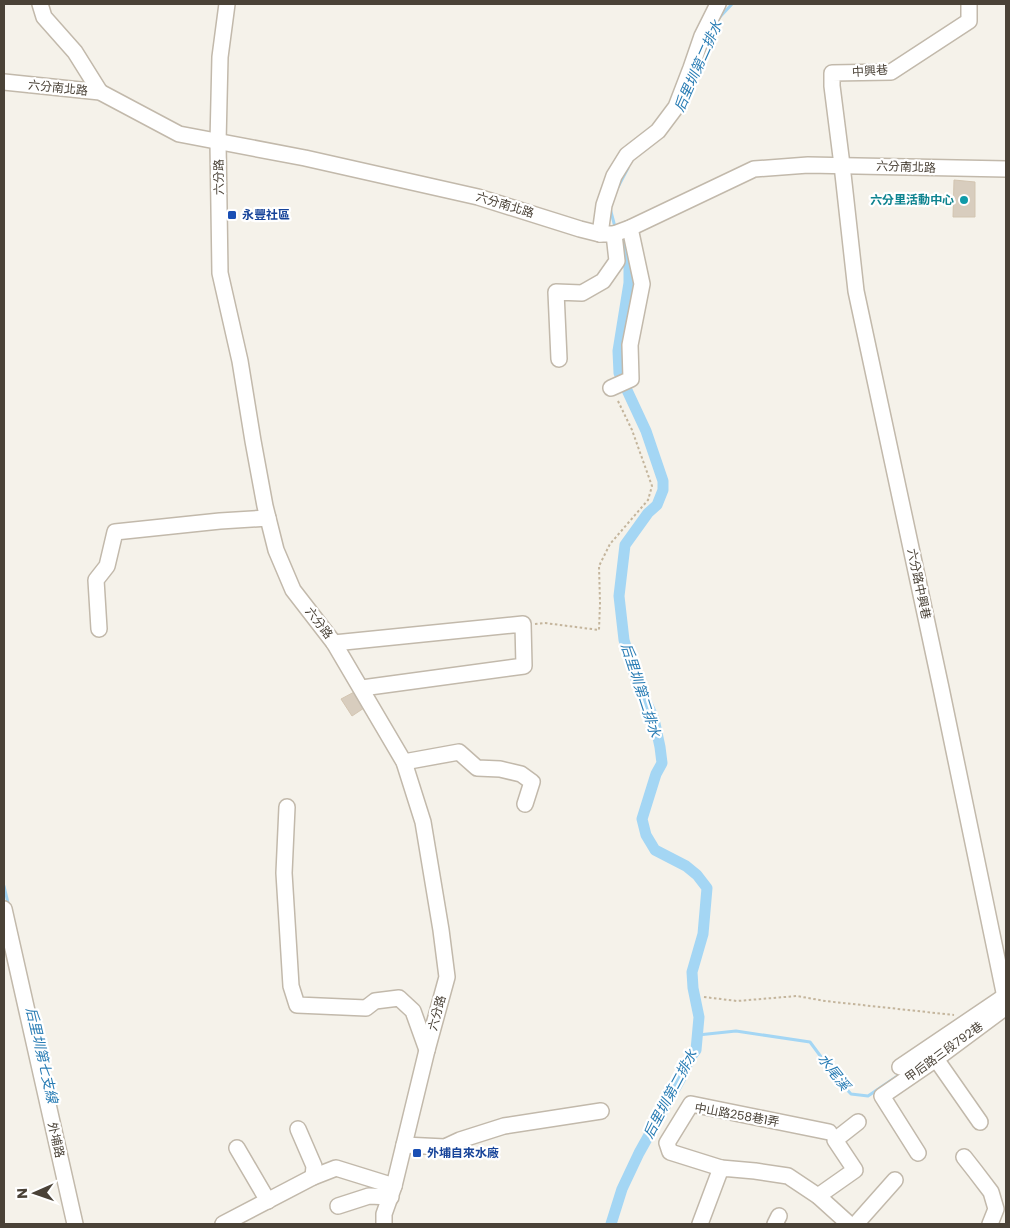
<svg xmlns="http://www.w3.org/2000/svg" width="1010" height="1228" font-family="Poppins,'Noto Sans TC',sans-serif">
	<rect width="100%" height="100%" fill="#f5f2ea"/>
	<g fill="none" stroke-linecap="round" stroke-linejoin="round">
		<g stroke="#a4d6f4" stroke-width="3">
			<path d="M719,18L732,4"/>
			<path d="M618,187L628,168"/>
			<path d="M610,208L615,227"/>
			<path d="M4,886L9,907"/>
			<path d="M698,1035L736,1031L810,1042L839,1081L851,1094L868,1096L902,1073"/>
		</g>
		<path stroke="#a4d6f4" stroke-width="11" d="M611,1224L622,1189L639,1153L682,1076L690,1058L696,1050L699,1017L693,988L692,972L703,934L707,888L697,875L686,866L655,850L646,835L642,819L656,774L662,763L660,747L654,719L636,679L624,640L619,596L625,545L648,513L657,505L663,490V481L646,431L619,373L618,351L629,283V267L620,243"/>
	</g>
	<g fill="#d8cdbe" stroke="#d3c5b1">
		<path d="M954,180L975,182V217H953Z"/>
		<path d="M358,690L367,706L352,716L341,699Z"/>
	</g>
	<g fill="none" stroke-linecap="round" stroke-linejoin="round">
		<g stroke="#c2b9ab" stroke-width="18">
			<g id="minor">
				<path d="M40,4L44,17L75,52L100,92"/>
				<path d="M227,4L220,57L218,142L220,273L240,361L253,441L265,506L276,550L293,590L334,643L404,762L423,822L441,930L447,977L427,1050L394,1186L384,1214V1224"/>
				<path d="M969,4V21L891,72L832,73V86L842,165L856,291L941,688L1006,1002"/>
				<path d="M4,82L100,92L179,134L305,158L478,197L580,229L600,234H614L630,228L754,169L808,165L1006,169"/>
				<path d="M600,234L604,205L614,176L627,155L658,131L676,107L691,68L702,36L718,4"/>
				<path d="M559,359L556,292L582,293L603,281L617,261L614,234"/>
				<path d="M611,388L631,379L630,345L642,284L630,228"/>
				<path d="M99,629L96,580L107,566L115,532L220,521L268,518"/>
				<path d="M334,643L523,624L524,666L362,688"/>
				<path d="M404,762L459,752L477,768L500,769L521,774L532,782L525,804"/>
				<path d="M287,807L284,873L291,986L297,1005L366,1008L375,1001L399,998L413,1011L427,1050"/>
				<path d="M4,909L75,1224"/>
				<path d="M936,1059L980,1122"/>
				<path d="M900,1067L1005,996"/>
				<path d="M298,1129L314,1166L313,1177"/>
				<path d="M404,1145L445,1147L460,1140L504,1126L601,1111"/>
				<path d="M237,1148L268,1201"/>
				<path d="M918,1153L882,1096L936,1059L1006,1007"/>
				<path d="M964,1157L975,1171L991,1192L996,1209L990,1224"/>
				<path d="M721,1168L670,1152L667,1143L691,1104L829,1132"/>
				<path d="M818,1196L855,1170L835,1140L858,1122"/>
				<path d="M338,1206L369,1196L391,1197"/>
				<path d="M223,1224L313,1177L336,1168L394,1186"/>
				<path d="M700,1224L721,1168L755,1171L788,1176L818,1196L849,1224"/>
				<path d="M775,1224L779,1216"/>
				<path d="M856,1224L895,1180"/>
			</g>
		</g>
		<g stroke="#c4b59c" stroke-width="2" stroke-dasharray="2.5 2.5" stroke-linecap="butt">
			<path d="M535,624L545,623L599,630L600,603L599,566L610,544L648,500L652,486L632,430L617,399"/>
			<path d="M704,997L737,1001L797,996L825,1001L954,1015"/>
		</g>
		<use href="#minor" stroke="#fff" stroke-width="15"/>
	</g>
	<circle fill="#0f9aa8" stroke="#fff" stroke-width="2" cx="964" cy="200" r="5"/>
	<g fill="#1a4fb4" stroke="#fff" stroke-width="2">
		<rect x="227" y="210" width="10" height="10" rx="2.5"/>
		<rect x="412" y="1148" width="10" height="10" rx="2.5"/>
	</g>
	<g text-anchor="middle" stroke-width="4.5" stroke-linejoin="round" paint-order="stroke">
		<g font-size="12" fill="#4a4237" stroke="#fff">
			<text transform="translate(870 71) rotate(-4)" y="4">中興巷</text>
			<text transform="translate(58 88) rotate(6)" y="4">六分南北路</text>
			<text transform="translate(906 167) rotate(2)" y="4">六分南北路</text>
			<text transform="translate(219 177) rotate(-91)" y="4">六分路</text>
			<text transform="translate(505 205) rotate(17)" y="4">六分南北路</text>
			<text transform="translate(919 584) rotate(78)" y="4">六分路中興巷</text>
			<text transform="translate(319 623) rotate(52)" y="4">六分路</text>
			<text transform="translate(437 1013) rotate(-75)" y="4">六分路</text>
			<text transform="translate(944 1052) rotate(-36)" y="4">甲后路三段792巷</text>
			<text transform="translate(737 1115) rotate(10)" y="4">中山路258巷1弄</text>
			<text transform="translate(56 1140) rotate(77)" y="4">外埔路</text>
		</g>
		<g font-size="12" font-weight="bold" fill="#0d838f" stroke="#fff" text-anchor="end">
			<text x="954" y="204">六分里活動中心</text>
		</g>
		<g font-size="12" font-weight="bold" fill="#164399" stroke="#fff" text-anchor="start">
			<text x="242" y="219">永豐社區</text>
			<text x="427" y="1157">外埔自來水廠</text>
		</g>
		<g font-size="14" font-style="italic" fill="#287cb4" stroke="#fff">
			<text transform="translate(698 66) rotate(-66)" y="5">后里圳第二排水</text>
			<text transform="translate(641 690) rotate(72)" y="5">后里圳第二排水</text>
			<text transform="translate(42 1055) rotate(77)" y="5">后里圳第七支線</text>
			<text transform="translate(834 1072) rotate(52)" y="5">水尾溪</text>
			<text transform="translate(670 1094) rotate(-62)" y="5">后里圳第二排水</text>
		</g>
	</g>
	<rect width="1010" height="1228" fill="none" stroke="#4a4237" stroke-width="10"/>
	<g transform="translate(35 1193) rotate(268)" stroke="#ffffff" stroke-width="4" paint-order="stroke">
	<path d="M0-4L9 19L0 12L-9 19Z" fill="#4a4237"/>
	<text y="-8" font-size="14" font-weight="bold" text-anchor="middle" fill="#4a4237">N</text>
	</g>
</svg>
